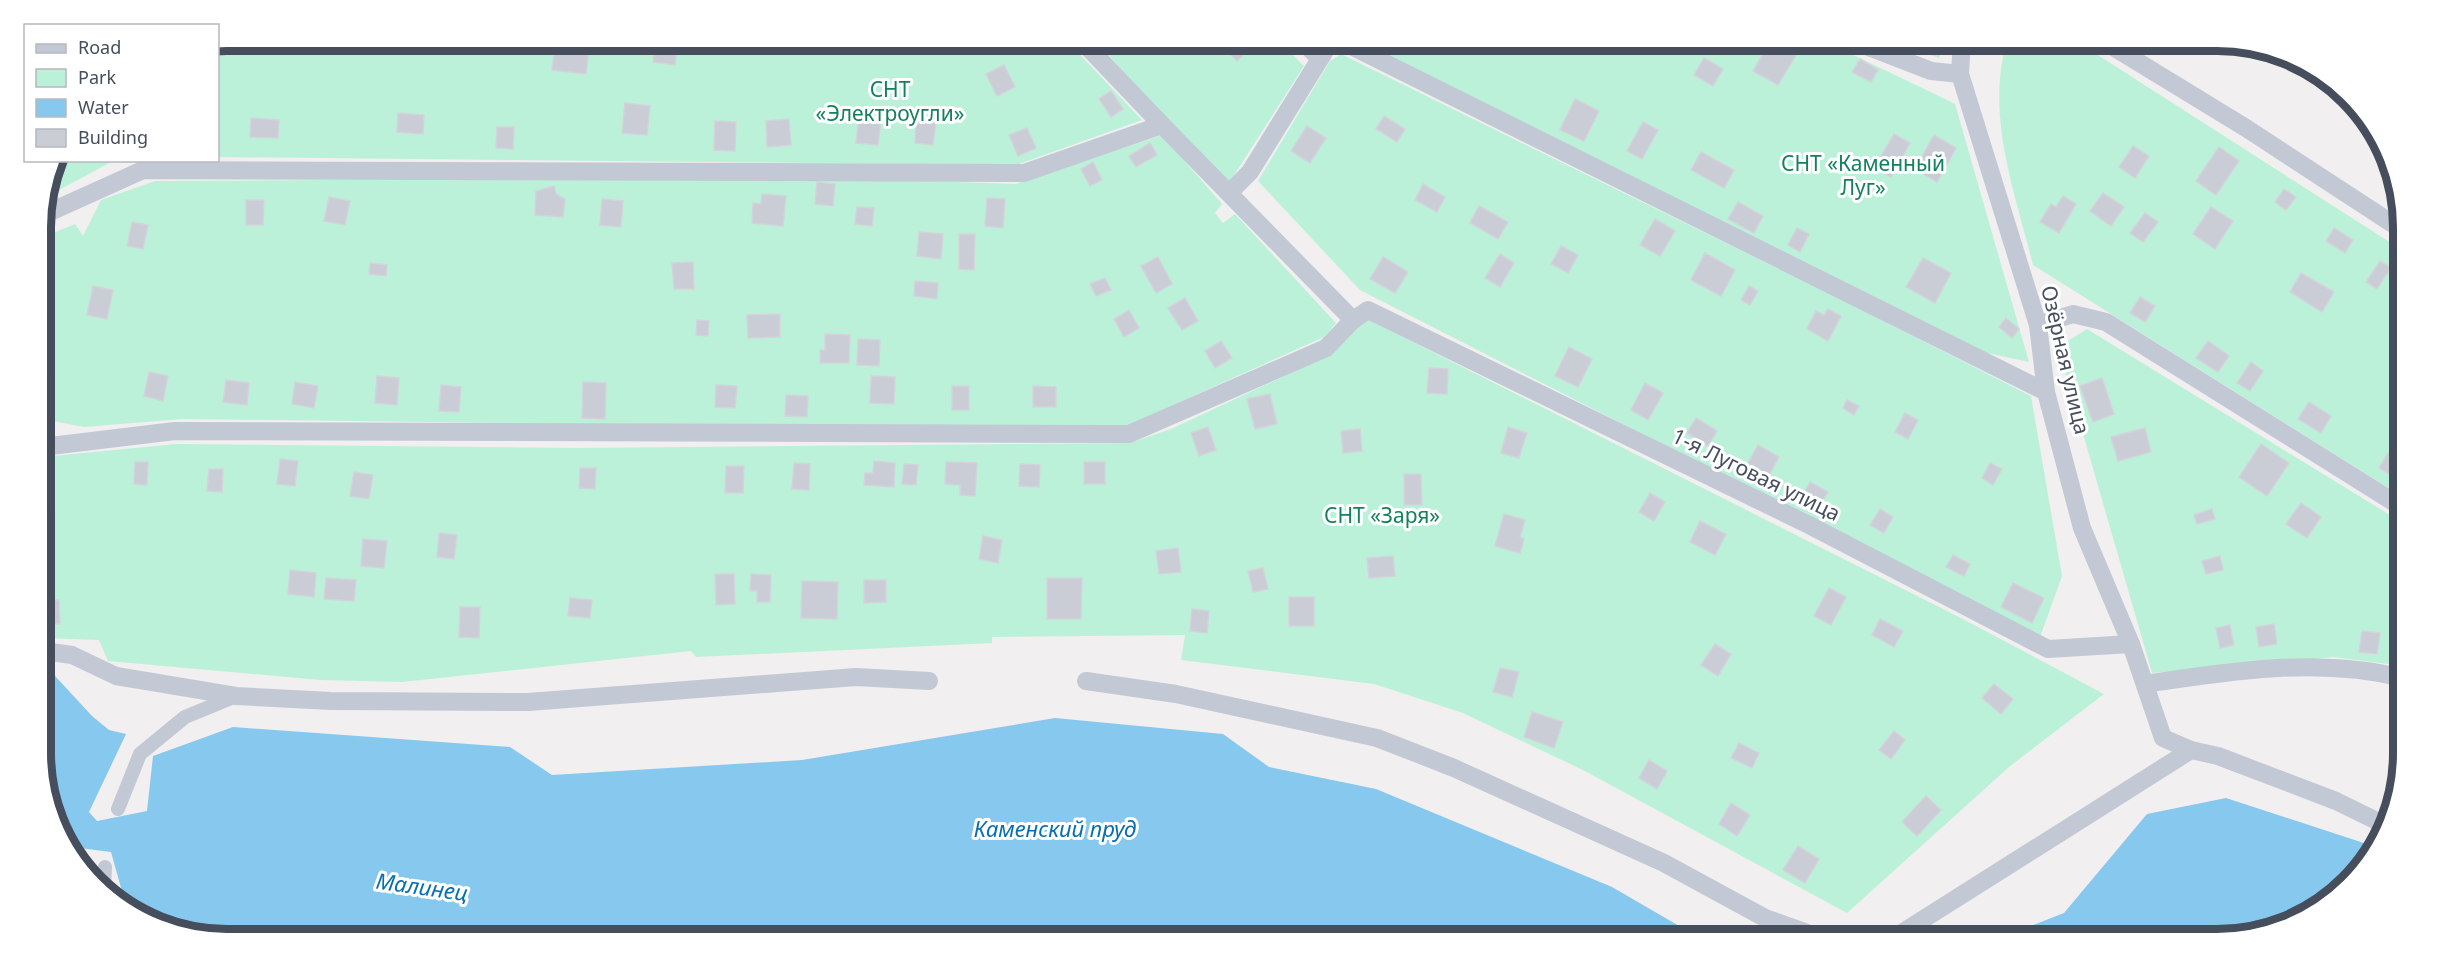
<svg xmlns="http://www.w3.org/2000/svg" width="2444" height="980" font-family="'Noto Sans',sans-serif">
	<rect width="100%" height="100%" fill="#f1efef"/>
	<g fill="#bcf1d9">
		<path d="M227,40L1067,41L1142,120L1016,165L218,157V42Z"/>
		<path d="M1096,41H1279L1304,66L1229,183L1159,111Z"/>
		<path d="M1360,41H1824L1943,98L1955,104L2029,362L1973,350Z"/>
		<path d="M1893,41H1944L1939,58Z"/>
		<path d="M2007,41H2076L2402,250L2403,497L2033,265C2015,192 1985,115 2007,41Z"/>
		<path d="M1341,54L1856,307L2031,396L2062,576L2040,637L1360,290L1258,181L1330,61Z"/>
		<path d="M1162,135L1222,204L1215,213L1223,223L1235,214L1336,323L1324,337L1124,427H850L182,419L84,427L42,419L41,238L75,224L83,236L101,200L155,181L812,177L1016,184Z"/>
		<path d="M55,161V160L148,161L111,162L46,197Z"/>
		<path d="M1365,318L1959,617L2104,694L2009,767L1847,913L1583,770L1463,713L1374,684L1181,660L1185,635L992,637V643L696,657L691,651L402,682L321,680L108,661L99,640L43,638L42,457L176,444L579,448L1130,443L1171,429L1329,355Z"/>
		<path d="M2087,329L2403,523V666L2333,657L2152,673L2058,347Z"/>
	</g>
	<g fill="#87c8ef">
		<path d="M43,657L56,677L92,716L109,730L126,734L89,812L97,821L147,811L153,756L233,727L510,747L552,775L802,760L1055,718L1223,734L1269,767L1376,789L1612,887L1693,934L1708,939H227L166,930L125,902L111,852L72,847L44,789Z"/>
		<path d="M2226,798L2376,847L2365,866L2330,901L2278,930L2229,939H1998L2064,913L2147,814Z"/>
	</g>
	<g fill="#cacdd5" stroke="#d3d3db" stroke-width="1.5">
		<path d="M1217,40H1250L1254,45L1237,61Z"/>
		<path d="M1523,40H1534L1528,53L1519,49Z"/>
		<path d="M1650,40H1664L1658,52L1647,46Z"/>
		<path d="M1771,40H1779L1798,52L1778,85L1753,71Z"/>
		<path d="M655,44L677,47L675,65L653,62Z"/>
		<path d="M555,46L589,50L586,74L552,70Z"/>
		<path d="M1704,58L1723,69L1713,86L1694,75Z"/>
		<path d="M1860,59L1878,70L1871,82L1852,72Z"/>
		<path d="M1004,65L1015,87L997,96L986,74Z"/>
		<path d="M1111,91L1123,109L1111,117L1099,99Z"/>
		<path d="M1575,99L1599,111L1584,141L1560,130Z"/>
		<path d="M625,103L650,106L647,135L622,133Z"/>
		<path d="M398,113L424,115L423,134L397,132Z"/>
		<path d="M859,116L881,119L878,145L856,143Z"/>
		<path d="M1384,116L1405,129L1397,142L1376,129Z"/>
		<path d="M251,118L279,120L278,138L250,137Z"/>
		<path d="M789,119L791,145L767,147L766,121Z"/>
		<path d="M916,119L936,121L933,145L915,143Z"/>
		<path d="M715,121L736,122L735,151L714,150Z"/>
		<path d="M1643,122L1658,130L1642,159L1627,151Z"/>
		<path d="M1307,126L1326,138L1310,163L1291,151Z"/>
		<path d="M497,127H514L513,149L496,148Z"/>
		<path d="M1027,128L1036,148L1018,156L1009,135Z"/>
		<path d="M1894,134L1910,143L1891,177L1874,168Z"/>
		<path d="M1934,135L1956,148L1937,182L1915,169Z"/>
		<path d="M1150,143L1157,155L1136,167L1129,156Z"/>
		<path d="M2133,146L2149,156L2135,178L2119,167Z"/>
		<path d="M2219,147L2239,161L2216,195L2196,181Z"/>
		<path d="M1701,152L1734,170L1724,188L1691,170Z"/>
		<path d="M1093,162L1102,180L1090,186L1081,169Z"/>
		<path d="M817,182L835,184L833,206L815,204Z"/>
		<path d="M1423,184L1445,197L1437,212L1415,200Z"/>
		<path d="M554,186L556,194L565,199L563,217L535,215L536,191Z"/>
		<path d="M2284,189L2296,197L2286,210L2275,202Z"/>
		<path d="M2103,193L2124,207L2111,226L2090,211Z"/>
		<path d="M762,194L786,196L783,226L752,223L753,203L761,204Z"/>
		<path d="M2063,196L2076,204L2059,233L2040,222L2051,204L2056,207Z"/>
		<path d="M329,197L350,201L345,225L324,221Z"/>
		<path d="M987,198L1005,199L1003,228L985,226Z"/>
		<path d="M602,199L623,201L621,227L600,225Z"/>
		<path d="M246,200H264L263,225H246Z"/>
		<path d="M1738,202L1763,216L1754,233L1728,219Z"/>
		<path d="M1479,206L1508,222L1498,239L1470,223Z"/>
		<path d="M857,207L874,208L872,226L855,224Z"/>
		<path d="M2211,207L2233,221L2215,249L2193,234Z"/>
		<path d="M2145,213L2158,222L2143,242L2130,233Z"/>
		<path d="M1655,219L1675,231L1660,256L1640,245Z"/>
		<path d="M132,222L148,225L143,249L127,246Z"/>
		<path d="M1797,228L1809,234L1800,252L1788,245Z"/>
		<path d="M2334,228L2353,240L2345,253L2326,241Z"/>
		<path d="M919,232L943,234L941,259L917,256Z"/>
		<path d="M959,234H975L974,270L959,269Z"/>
		<path d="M1561,246L1578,255L1568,273L1551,264Z"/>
		<path d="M1705,253L1735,270L1721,296L1691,280Z"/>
		<path d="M1500,254L1514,263L1500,287L1485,278Z"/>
		<path d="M1158,257L1172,284L1156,293L1141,266Z"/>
		<path d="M1383,257L1408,272L1395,293L1370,279Z"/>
		<path d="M1923,258L1951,273L1935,303L1906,287Z"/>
		<path d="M2380,261L2391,268L2377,289L2366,282Z"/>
		<path d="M693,262L694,289H674L672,263Z"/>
		<path d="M370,263L387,265L386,276L369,274Z"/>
		<path d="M2301,273L2334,292L2322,312L2290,292Z"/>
		<path d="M1105,278L1111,290L1096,296L1090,284Z"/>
		<path d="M915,281L938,283L937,299L914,296Z"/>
		<path d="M93,286L113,290L107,319L87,315Z"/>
		<path d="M1749,286L1758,291L1750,305L1741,300Z"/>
		<path d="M2140,297L2155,306L2145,322L2130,313Z"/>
		<path d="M1185,298L1198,321L1182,330L1168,308Z"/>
		<path d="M1828,309L1841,316L1828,341L1807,329L1816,311L1824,315Z"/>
		<path d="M1129,310L1139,328L1124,337L1114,319Z"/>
		<path d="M780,314V337L748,338L747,315Z"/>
		<path d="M2006,318L2019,329L2012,338L1999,327Z"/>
		<path d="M697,320L709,321L708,336L696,335Z"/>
		<path d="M825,334L850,335L849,363H820V350H825Z"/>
		<path d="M858,339L880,340L879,366L857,365Z"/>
		<path d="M1221,341L1232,358L1215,368L1205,351Z"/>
		<path d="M2208,341L2229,356L2218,372L2196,358Z"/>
		<path d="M1569,347L1592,359L1578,387L1555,376Z"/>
		<path d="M2251,362L2263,371L2250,391L2237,383Z"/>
		<path d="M1429,368L1448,369L1447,394L1427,393Z"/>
		<path d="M149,372L168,376L163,401L144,396Z"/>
		<path d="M377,376L399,378L397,405L375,403Z"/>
		<path d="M871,376L895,377L894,404L870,403Z"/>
		<path d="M2102,378L2114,414L2093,422L2080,386Z"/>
		<path d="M226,380L249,383L247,405L223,402Z"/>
		<path d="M295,382L318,386L314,408L292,404Z"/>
		<path d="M583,382L606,383L605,419L582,418Z"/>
		<path d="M1645,383L1663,393L1648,420L1631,410Z"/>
		<path d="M441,385L461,387L459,412L439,411Z"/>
		<path d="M716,385L737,386L735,408L715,407Z"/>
		<rect x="952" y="386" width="17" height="24"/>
		<path d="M1033,386L1056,387V407H1033Z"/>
		<path d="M1270,394L1277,424L1255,429L1247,399Z"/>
		<path d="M786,395L808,396L807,417L785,416Z"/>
		<path d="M1847,400L1859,406L1854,415L1843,408Z"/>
		<path d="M2309,402L2331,416L2321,433L2298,419Z"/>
		<path d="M1905,413L1918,420L1908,439L1895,432Z"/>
		<path d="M1696,418L1717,431L1708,446L1687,433Z"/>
		<path d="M1208,427L1216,450L1199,456L1191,433Z"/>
		<path d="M1508,427L1527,433L1519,458L1501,453Z"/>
		<path d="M2145,428L2151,452L2118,461L2111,437Z"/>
		<path d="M1360,429L1362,451L1343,453L1341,431Z"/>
		<path d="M2261,444L2289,463L2267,496L2239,477Z"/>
		<path d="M2394,444L2403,449V468L2396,478L2379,468Z"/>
		<path d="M1758,445L1779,457L1768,477L1747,465Z"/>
		<path d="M280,459L298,461L295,486L277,484Z"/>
		<path d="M874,461L895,463L894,487L864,485L865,473H873Z"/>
		<path d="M135,462H148L147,485L134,484Z"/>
		<path d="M946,462L977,463L975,496L960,495V485L945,484Z"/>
		<rect x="1084" y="462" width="21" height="22"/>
		<path d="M794,463L810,464L809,490L792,489Z"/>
		<path d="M1990,463L2002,469L1993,485L1982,478Z"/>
		<path d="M904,464L918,465L916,485L902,484Z"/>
		<path d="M1020,464L1040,465L1039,487L1019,486Z"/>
		<path d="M726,466H744L743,493H725Z"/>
		<path d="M580,468H596L595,489L579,488Z"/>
		<path d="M209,469H223L222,492L207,491Z"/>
		<path d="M354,472L373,475L369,499L350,496Z"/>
		<path d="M1404,474H1421L1422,505H1404Z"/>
		<path d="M1810,482L1828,492L1818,508L1801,498Z"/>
		<path d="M1650,493L1665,502L1654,521L1639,512Z"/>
		<path d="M2301,503L2321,517L2307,538L2286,524Z"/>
		<path d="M1880,509L1893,517L1884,533L1870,525Z"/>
		<path d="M2212,509L2215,519L2197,524L2194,515Z"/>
		<path d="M1504,514L1525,520L1520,537L1524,539L1520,553L1495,546Z"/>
		<path d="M1700,521L1726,534L1715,555L1690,542Z"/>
		<path d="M439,533L457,535L454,559L437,557Z"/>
		<path d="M983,536L1002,540L998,563L979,559Z"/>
		<path d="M363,539L387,541L384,568L361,566Z"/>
		<path d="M1178,548L1181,572L1159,574L1156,551Z"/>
		<path d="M1953,555L1970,564L1964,576L1946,567Z"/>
		<path d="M1393,556L1395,576L1369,578L1367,558Z"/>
		<path d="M2220,556L2223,570L2206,574L2202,561Z"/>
		<path d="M1263,568L1268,589L1253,592L1248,571Z"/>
		<path d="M290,570L316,573L314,597L288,594Z"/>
		<path d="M715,574H734L735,604L716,605Z"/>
		<path d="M751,574L771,575L770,602H757V591H750Z"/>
		<path d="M326,578L356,580L354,601L324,599Z"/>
		<path d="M1047,578H1082L1081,619H1047Z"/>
		<path d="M864,580H886V602L864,603Z"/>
		<path d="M802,581L838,582L837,619L801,618Z"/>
		<path d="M2013,583L2044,598L2032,623L2001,607Z"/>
		<path d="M1829,588L1846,597L1831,625L1814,616Z"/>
		<rect x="1289" y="597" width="25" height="29"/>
		<path d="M570,598L592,600L590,618L568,616Z"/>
		<path d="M43,600H59L60,624H43Z"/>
		<path d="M460,607H480L479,638L459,637Z"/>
		<path d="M1192,609L1209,611L1207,633L1190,631Z"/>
		<path d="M1880,619L1903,631L1894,647L1872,635Z"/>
		<path d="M2274,624L2277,644L2259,647L2256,627Z"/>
		<path d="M2230,625L2234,645L2220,648L2216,628Z"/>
		<path d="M2362,631L2380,633L2377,654L2359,652Z"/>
		<path d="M1715,644L1731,654L1718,676L1701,665Z"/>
		<path d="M1500,668L1519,672L1512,697L1493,692Z"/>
		<path d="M1994,684L2013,699L2001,714L1982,698Z"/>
		<path d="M1532,712L1563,722L1554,748L1524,737Z"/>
		<path d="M1894,731L1905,740L1891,759L1879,750Z"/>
		<path d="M1739,743L1759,753L1752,768L1731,758Z"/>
		<path d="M1649,760L1667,771L1657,789L1639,778Z"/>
		<path d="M1926,796L1941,810L1917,836L1902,822Z"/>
		<path d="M1731,803L1750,815L1737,836L1719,824Z"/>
		<path d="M1798,846L1819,859L1805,883L1783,870Z"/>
	</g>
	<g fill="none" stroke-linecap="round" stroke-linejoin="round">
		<g stroke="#c2c8d4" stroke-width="14">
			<path d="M118,809L140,754L185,717L236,696"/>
			<path d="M104,888L105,867"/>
		</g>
		<g stroke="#c2c8d4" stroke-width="18">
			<path d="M1081,40L1162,125"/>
			<path d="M1301,40L1319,58"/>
			<path d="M1851,40L1931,71L1960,74"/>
			<path d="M1962,40L1960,74L2038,325L2046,392L2082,528L2131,644L2163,738L2191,750L2218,756L2336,801L2387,826"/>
			<path d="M2102,40L2246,128L2402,230"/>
			<path d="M1229,193L1250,172L1328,46L1347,44L2046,392"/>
			<path d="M41,216L143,170L1024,173L1162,125L1353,320"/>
			<path d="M2038,325L2073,314L2106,322L2403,508"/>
			<path d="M42,447L175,431L1129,434L1326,348L1353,320L1368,310L1809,525L2048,649L2131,644"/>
			<path d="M43,651L72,655L116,676L236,696L331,701L528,702L856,677L929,681"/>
			<path d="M1086,681L1176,694L1377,738L1454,768L1664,863L1765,918L1824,939"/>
			<path d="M2145,684C2229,671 2319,657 2403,678"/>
			<path d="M1888,939L1900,934L2191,750"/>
		</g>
	</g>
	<g text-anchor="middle" stroke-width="6" stroke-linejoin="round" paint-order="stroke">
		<g font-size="21" fill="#14815d" stroke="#fff">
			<text x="890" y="97">СНТ<tspan x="890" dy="24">«Электроугли»</tspan></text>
			<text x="1863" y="171">СНТ «Каменный<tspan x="1863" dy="24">Луг»</tspan></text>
			<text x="1382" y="523">СНТ «Заря»</text>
		</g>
		<g font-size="21" fill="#464e5d" stroke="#fff">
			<text transform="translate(2065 360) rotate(77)" y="7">Озёрная улица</text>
			<text transform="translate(1756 475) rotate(26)" y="7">1-я Луговая улица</text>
		</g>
		<g font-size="22" font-style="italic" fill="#076faf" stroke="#fff">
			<text x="1055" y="837">Каменский пруд</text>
			<text transform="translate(422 887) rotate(8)" y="8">Малинец</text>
		</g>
	</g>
	<path d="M0 0H2444V980H0ZM227 51H2217A176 176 0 0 1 2393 227V753A176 176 0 0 1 2217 929H227A176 176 0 0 1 51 753V227A176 176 0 0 1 227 51Z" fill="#fff" fill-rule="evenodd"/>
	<path fill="none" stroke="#464e5d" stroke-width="8" d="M227 51H2217A176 176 0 0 1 2393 227V753A176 176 0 0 1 2217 929H227A176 176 0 0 1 51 753V227A176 176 0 0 1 227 51Z"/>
	<rect x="24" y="24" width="195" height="138" fill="#ffffff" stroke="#b5b8be" stroke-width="1.5"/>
	<rect x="36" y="44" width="30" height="9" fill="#c2c8d4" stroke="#b5b8be" stroke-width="1.5"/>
	<text x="78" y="54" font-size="18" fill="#464e5d">Road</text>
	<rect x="36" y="69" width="30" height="18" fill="#bcf1d9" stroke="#b5b8be" stroke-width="1.5"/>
	<text x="78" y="84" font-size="18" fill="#464e5d">Park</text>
	<rect x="36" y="99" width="30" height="18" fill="#87c8ef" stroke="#b5b8be" stroke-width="1.5"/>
	<text x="78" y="114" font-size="18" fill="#464e5d">Water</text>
	<rect x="36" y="129" width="30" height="18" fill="#cacdd5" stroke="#b5b8be" stroke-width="1.5"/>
	<text x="78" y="144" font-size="18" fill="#464e5d">Building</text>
</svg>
